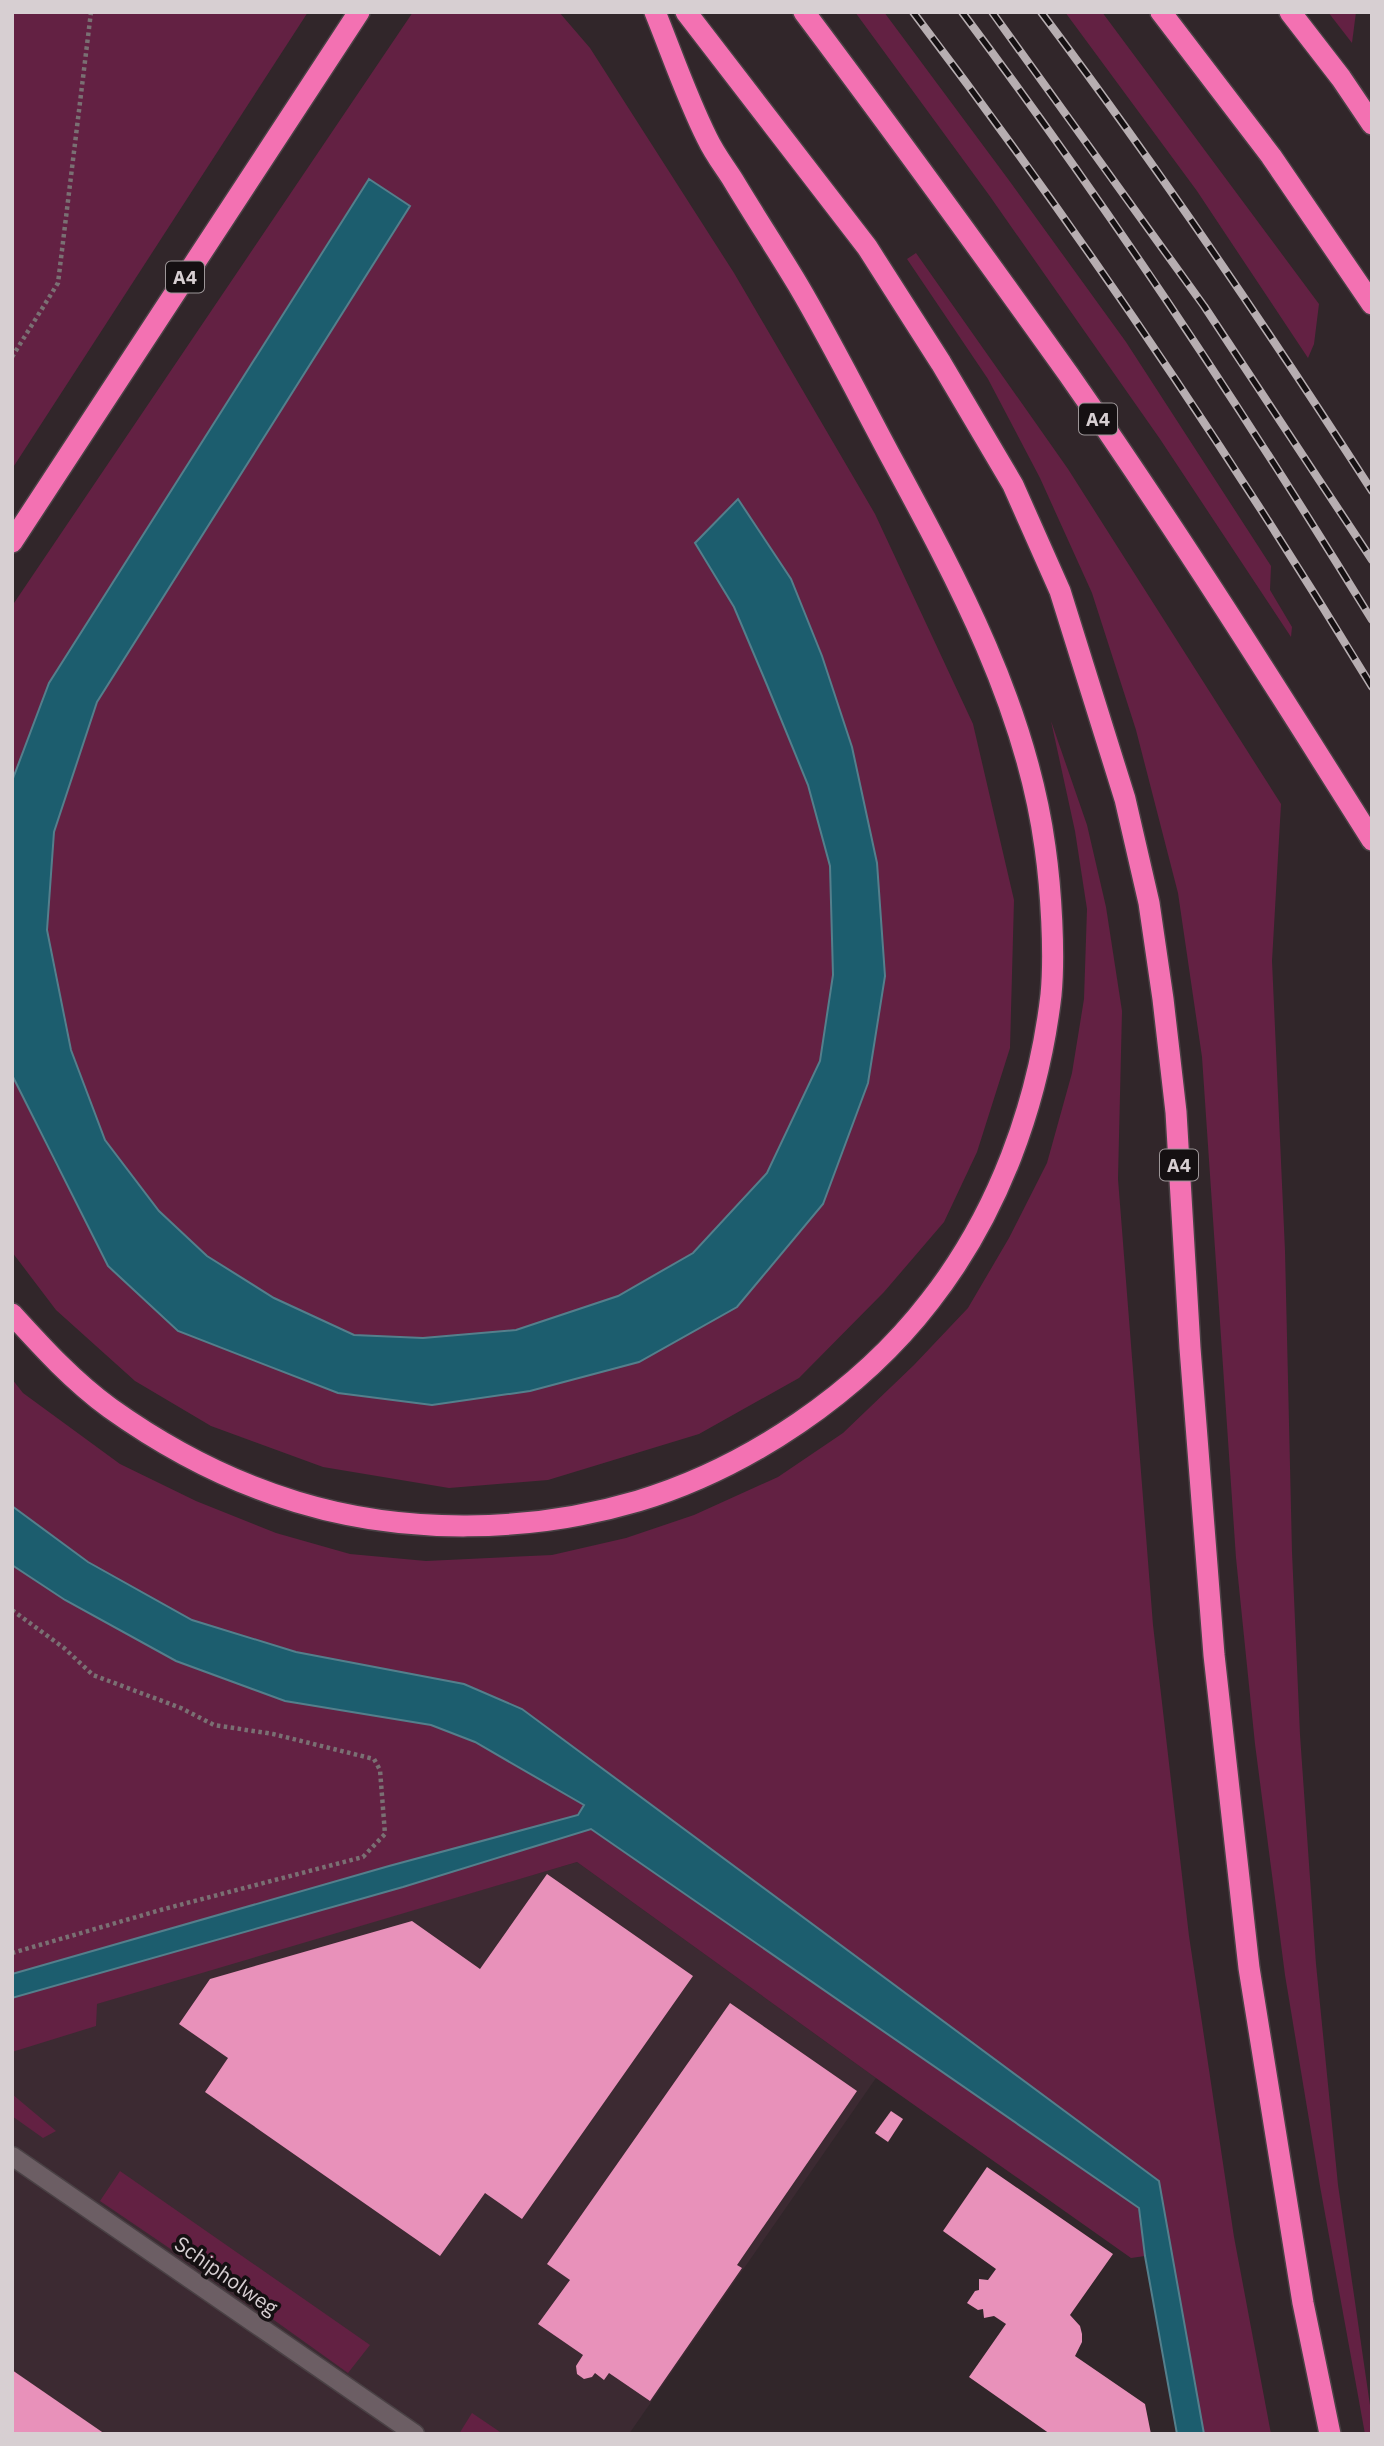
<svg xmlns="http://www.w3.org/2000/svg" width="1384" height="2446" font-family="'IBM Plex Sans',sans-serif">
	<rect width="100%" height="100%" fill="#31262a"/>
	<path fill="#3c2a32" d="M577,1862L876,2078L629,2434H12V2030L207,1970Z"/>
	<g fill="#632143">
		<path d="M12,12H308L12,469Z"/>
		<path d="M413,12H559L590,48L734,273L875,514L973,724L1014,900L1010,1048L977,1152L944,1222L884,1292L799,1378L699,1434L548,1480L449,1488L323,1467L211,1426L135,1381L56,1310L12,1252V1075L57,1167L178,1331L338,1393L432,1405L530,1391L639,1362L823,1204L877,863L852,747L822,656L791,579L738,499L695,543L734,607L768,685L808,785L830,866L833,975L820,1061L767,1173L693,1253L618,1296L516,1330L423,1338L354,1335L274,1298L207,1256L159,1211L105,1140L71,1049L47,930L54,832L97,702L410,206L368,179L49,683L12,781V606Z"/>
		<path d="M855,12H884L1008,179L1126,342L1271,566L1270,590L1292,627L1291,637L1160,439L989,195Z"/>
		<path d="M1065,12H1102L1319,304L1314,344L1308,358L1197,191Z"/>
		<path d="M1328,12H1356L1352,43Z"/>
		<path d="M916,253L1068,469L1281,804L1272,961L1285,1251L1292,1552L1300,1735L1316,1964L1338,2185L1372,2419V2434H1365L1320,2186L1285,1975L1255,1744L1236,1558L1202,1057L1178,893L1136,730L1092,593L1040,478L988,379L907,259Z"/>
		<path d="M1051,721L1087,825L1106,907L1122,1011L1118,1179L1153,1625L1189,1936L1234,2237L1271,2434H1204L1159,2181L464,1684L296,1652L192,1620L88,1562L12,1506V1379L23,1393L120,1464L196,1501L276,1533L350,1554L426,1561L552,1555L626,1538L694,1515L778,1477L843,1433L914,1365L968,1308L1009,1238L1047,1163L1072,1073L1084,999L1087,909L1075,831Z"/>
		<path d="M12,1565L65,1600L176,1661L285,1701L431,1724L475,1742L584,1805L579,1815L389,1866L12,1974Z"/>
		<path d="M591,1829L1139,2208L1145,2256L1131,2258L876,2078L577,1862L97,2004L96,2026L12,2052V1998L403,1887Z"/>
		<path d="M12,2094L56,2131L43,2138L12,2116Z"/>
		<path d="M120,2171L370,2345L348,2373L253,2305L100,2201Z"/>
		<path d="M472,2413L503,2434H459Z"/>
	</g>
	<g fill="#1c5d6e" stroke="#547f8c" stroke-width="2">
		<path d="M369,179L410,206L97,702L54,832L47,930L71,1050L105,1140L159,1211L207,1256L274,1298L354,1335L423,1338L516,1330L618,1296L693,1253L767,1173L820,1061L833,975L830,866L808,785L767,685L734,607L695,543L738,499L791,579L822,656L852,747L877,863L885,976L868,1083L823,1204L737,1307L639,1362L530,1391L432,1405L338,1393L178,1331L108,1266L12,1075V781L49,683Z"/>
		<path d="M12,1506L88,1562L192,1620L296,1652L464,1684L522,1709L1159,2181L1204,2434H1177L1145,2256L1139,2208L591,1829L403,1887L12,1998V1974L389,1866L578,1815L584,1805L475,1742L431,1725L285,1701L176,1661L65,1600L12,1565Z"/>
	</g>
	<g fill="#e891ba">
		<path d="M547,1874L693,1976L522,2219L485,2193L440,2256L205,2092L228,2058L179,2024L210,1979L412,1921L480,1969Z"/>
		<path d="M730,2003L857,2091L737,2265L742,2268L650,2401L609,2373L604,2380L595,2373L592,2377L584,2379L577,2374L576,2366L583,2355L538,2324L570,2280L547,2264Z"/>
		<path d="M891,2111L903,2119L888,2142L875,2133Z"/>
		<path d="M987,2167L1113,2254L1070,2315L1080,2326L1082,2334V2342L1075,2356L1145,2404L1151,2434H1050L969,2377L1006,2324L994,2316L984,2318L983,2309L978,2310L967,2303L975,2291L979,2290V2279L988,2280L996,2269L943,2231Z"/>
		<path d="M12,2370L105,2434H12Z"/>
	</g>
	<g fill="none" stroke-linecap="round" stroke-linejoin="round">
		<g stroke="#4a4145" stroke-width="21">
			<path id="minor" d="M12,2156L415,2434"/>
		</g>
		<g stroke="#4a4145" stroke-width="24">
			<g id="motorway">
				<path d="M686,12L867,247L941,363L1013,485L1060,591L1125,799L1149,903L1163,999L1176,1112L1190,1348L1214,1655L1249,1968L1303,2303L1330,2434"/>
				<path d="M804,12C894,132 982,253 1069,375C1175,527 1274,684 1372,840"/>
				<path d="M1161,12L1271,156L1372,304"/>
				<path d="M1290,12L1341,78L1372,124"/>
				<path d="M12,542L359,12"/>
				<path d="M12,1314C43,1348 73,1381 110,1408C166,1448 231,1482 297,1502C405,1535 530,1533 638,1501C748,1468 860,1392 930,1301C998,1214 1038,1105 1051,995C1055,953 1051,889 1045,847C1026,707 958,581 892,459C861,401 831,341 798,285C777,250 754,215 733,180C724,166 714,153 707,138C687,98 672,54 655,12"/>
			</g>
		</g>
		<g stroke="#7a7073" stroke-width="4.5" stroke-dasharray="3.5 3.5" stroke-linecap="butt">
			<path d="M12,357L58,283L91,12"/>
			<path d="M12,1610L64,1648L93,1675L181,1708L214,1725L273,1734L374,1759L380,1770L385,1834L363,1857L164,1909L12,1953"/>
		</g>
		<use href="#minor" stroke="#6c5e64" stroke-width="18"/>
		<use href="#motorway" stroke="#f371b2" stroke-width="21"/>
		<g stroke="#b7aeb1" stroke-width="8">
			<g id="rail">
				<path d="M913,12C1078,229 1230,454 1372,687"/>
				<path d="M962,12C1109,208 1244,412 1372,620"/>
				<path d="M992,12L1204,306L1372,560"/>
				<path d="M1041,12C1158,168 1267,328 1372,491"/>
			</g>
		</g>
		<use href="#rail" stroke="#151012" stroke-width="5" stroke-dasharray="16" stroke-linecap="butt"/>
	</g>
	<g text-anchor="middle" stroke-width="7" stroke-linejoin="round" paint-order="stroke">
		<g fill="#151012" stroke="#9d9698" stroke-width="2">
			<rect x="166" y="261.5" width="38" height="31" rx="5"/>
			<rect x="1079" y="403.5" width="38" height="31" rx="5"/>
			<rect x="1160" y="1149.5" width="38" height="31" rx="5"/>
		</g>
		<g font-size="19" font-weight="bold" fill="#d7cfd2">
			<text x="185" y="284">A4</text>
			<text x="1098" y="426">A4</text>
			<text x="1179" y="1172">A4</text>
		</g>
		<g font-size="21" fill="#d7cfd2" stroke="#151012">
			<text transform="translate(226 2276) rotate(35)" y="7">Schipholweg</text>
		</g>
	</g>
	<rect width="1384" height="2446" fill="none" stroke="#d7cfd2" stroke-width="28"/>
</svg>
